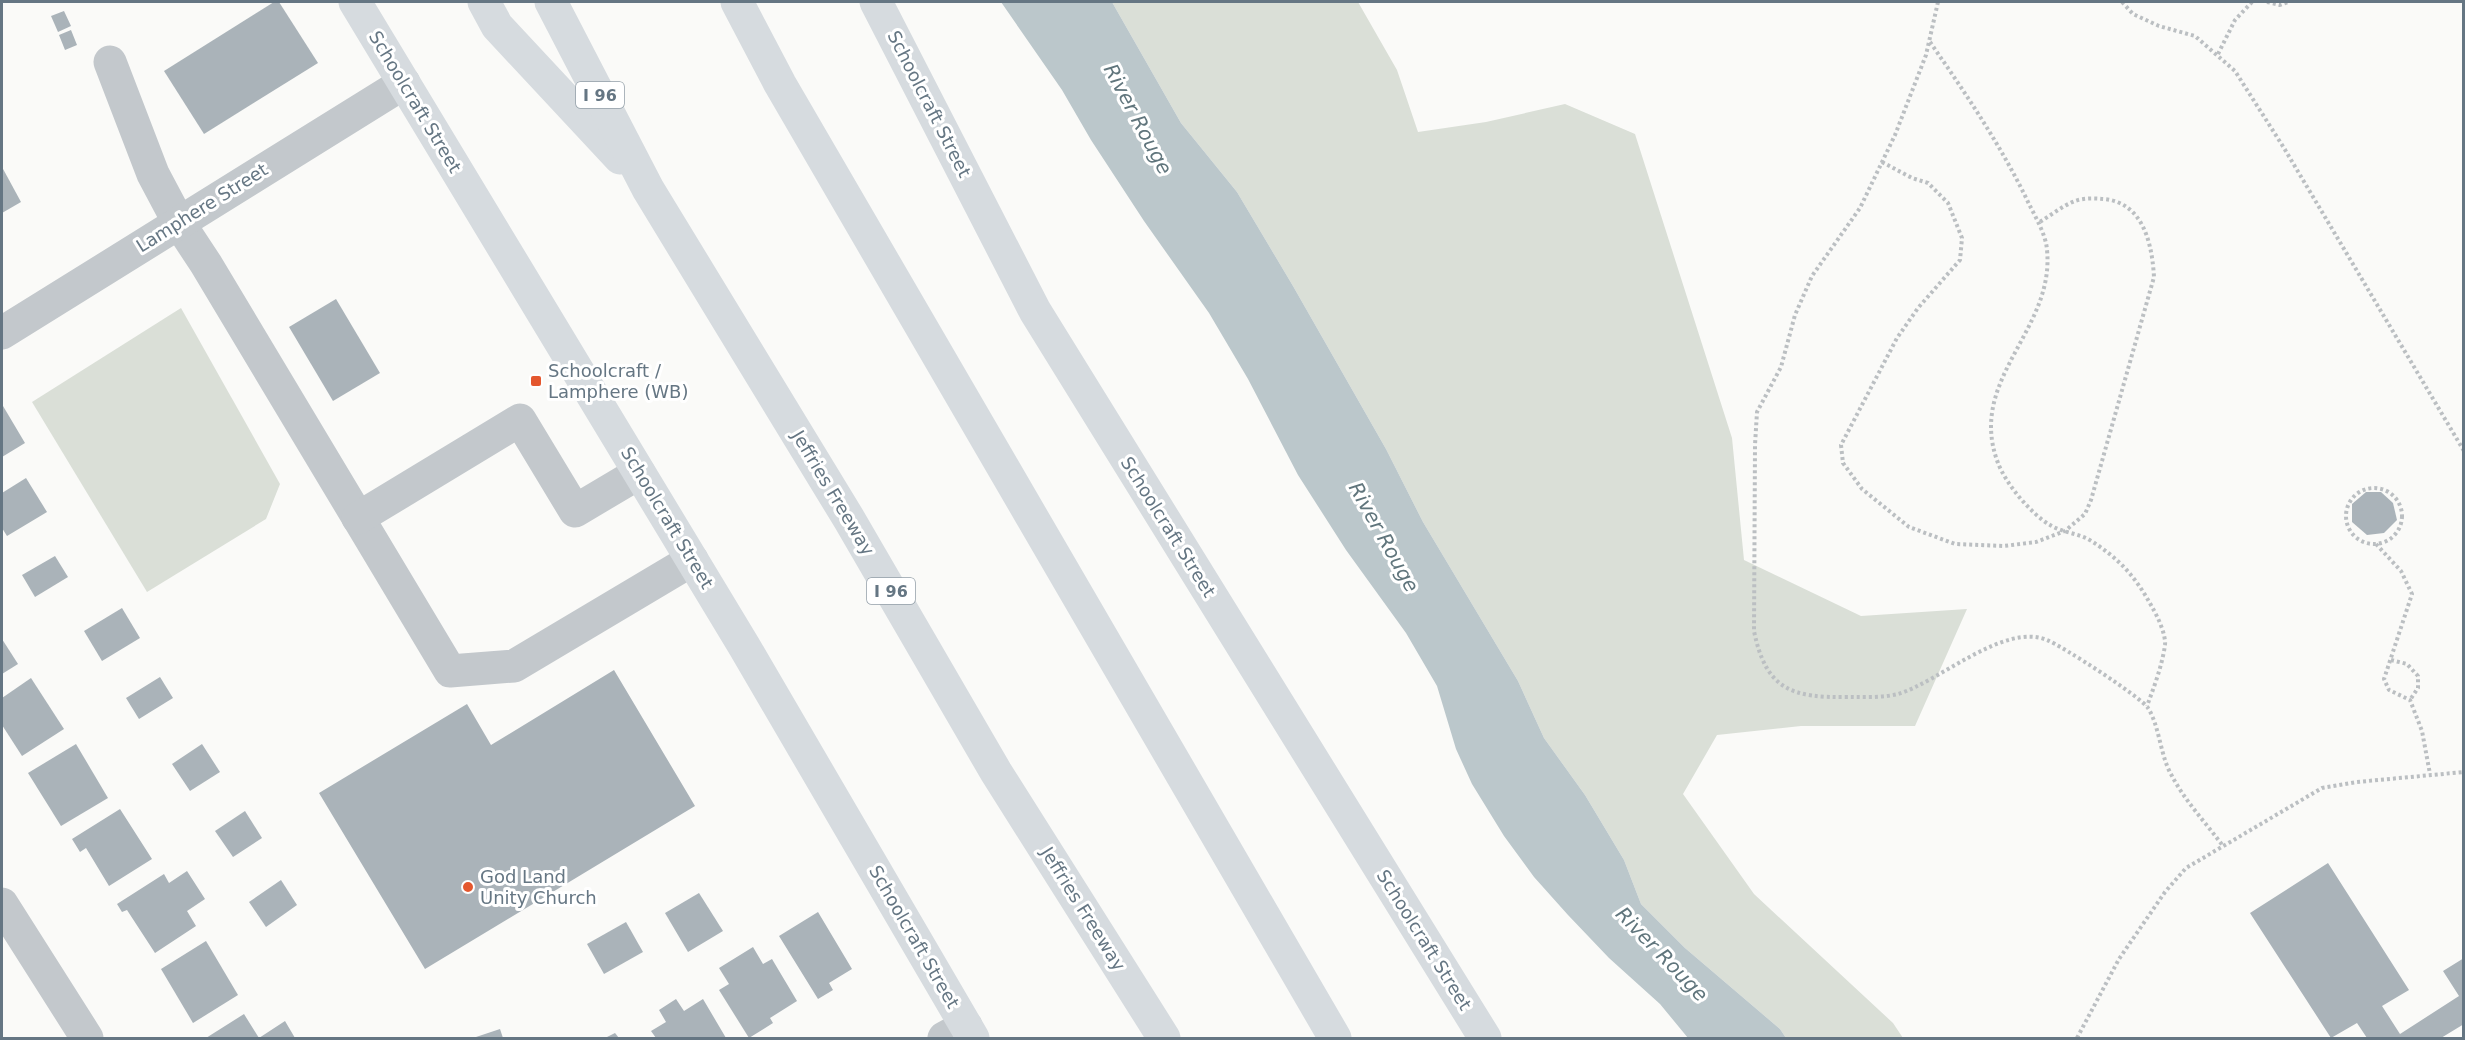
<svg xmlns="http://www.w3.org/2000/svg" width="2465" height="1040" font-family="'DejaVu Sans',sans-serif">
	<rect width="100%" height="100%" fill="#fafaf8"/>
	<g fill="#dadfd7">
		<path d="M1112,2H1358L1397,70L1418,132L1486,122L1565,104L1635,134L1732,438L1744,560L1861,616L1967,609L1915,726H1801L1717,735L1683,794L1754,894L1893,1023L1903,1038H1786L1780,1029L1685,948L1641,904L1624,860L1585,795L1544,738L1518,681L1423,522L1386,449L1293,286L1237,192L1181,123Z"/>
		<path d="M181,308L280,484L266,519L147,592L32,402Z"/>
	</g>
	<path fill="#bbc7cb" d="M1001,2H1112L1181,123L1237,192L1293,286L1386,449L1423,522L1518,681L1544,738L1585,795L1624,860L1641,904L1685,948L1780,1029L1786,1038H1688L1660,1004L1609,958L1568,915L1534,877L1504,836L1472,784L1456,749L1437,686L1406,633L1346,550L1298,475L1248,379L1209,313L1144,221L1091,140L1062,90Z"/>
	<g fill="#aab3b9">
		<path d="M274,2H279L318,63L204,134L164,71Z"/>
		<path d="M64,11L71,26L58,32L51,16Z"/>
		<path d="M71,30L77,45L65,50L59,35Z"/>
		<path d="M2,167L21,202L2,213Z"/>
		<path d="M336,299L380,373L333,401L289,327Z"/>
		<path d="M3,406L25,443L2,457V407Z"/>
		<path d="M26,478L47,512L7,536L2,528V493Z"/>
		<path d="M2366,492H2381L2393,503L2397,520L2384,533L2367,535L2352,522V504Z"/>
		<path d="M55,556L68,577L35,597L22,575Z"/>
		<path d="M122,608L140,638L102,661L84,631Z"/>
		<path d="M2,639L18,664L2,674Z"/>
		<path d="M614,670L695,806L425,969L319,793L467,704L491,745Z"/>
		<path d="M160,677L173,698L139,719L126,698Z"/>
		<path d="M31,678L64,729L22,756L2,725V698Z"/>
		<path d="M76,744L108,798L61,826L28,773Z"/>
		<path d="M202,744L220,772L190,791L172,764Z"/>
		<path d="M120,809L152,859L109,886L86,848L80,852L72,839Z"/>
		<path d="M245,811L262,838L233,857L215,831Z"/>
		<path d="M2328,863L2409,990L2382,1006L2400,1034L2459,996L2443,971L2464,958V1024L2441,1038H2367L2357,1023L2331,1038L2250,913Z"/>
		<path d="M187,871L205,899L187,911L196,926L155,953L127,910L122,912L117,904L164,874L169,883Z"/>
		<path d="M281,880L297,905L266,927L249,902Z"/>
		<path d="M699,893L723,931L688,952L665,913Z"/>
		<path d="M818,912L852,969L829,983L833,990L818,999L779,936Z"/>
		<path d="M626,922L643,952L604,974L587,944Z"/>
		<path d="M206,941L238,995L193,1023L161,969Z"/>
		<path d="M753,947L763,964L772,959L797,1001L770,1018L773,1023L749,1038L719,990L729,984L719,968Z"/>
		<path d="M676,999L684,1011L703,999L726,1038H656L651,1031L666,1022L659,1010Z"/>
		<path d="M244,1014L259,1038L285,1021L295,1038H206Z"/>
		<path d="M500,1029L503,1038H473Z"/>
		<path d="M615,1033L619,1038H605Z"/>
	</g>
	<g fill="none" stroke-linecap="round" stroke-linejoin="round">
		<g stroke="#bbbfc2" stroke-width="4" stroke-dasharray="3 3" stroke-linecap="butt">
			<path d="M1938,2L1926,55L1895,135L1860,208L1812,276L1795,315L1781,367L1757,412L1755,445L1754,631C1766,690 1792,698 1848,697C1864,697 1882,698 1898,694C1939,682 2004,622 2047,640C2062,646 2141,697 2148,708C2160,727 2160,756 2172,776C2185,801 2206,823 2223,846"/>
			<path d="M2122,2L2133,14L2159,26L2195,36L2235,71L2284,148L2464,451"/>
			<path d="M2267,2L2280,5L2288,2"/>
			<path d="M1930,42C1966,94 2002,147 2029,204C2036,218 2046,235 2047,250C2055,331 1966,379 1998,463C2006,484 2031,514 2050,525C2061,532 2076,533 2088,539C2118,557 2136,577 2152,607C2158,617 2166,635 2165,645C2162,666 2154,687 2147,706"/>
			<path d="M2218,54L2235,20L2252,2"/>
			<path d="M1882,162L1912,178L1928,183L1948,203L1962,238L1960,260L1918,308L1897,338L1841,445L1843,463L1862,489L1909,527L1955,544L2004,546L2036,542L2065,531L2085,514L2091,500L2154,277C2152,243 2143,202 2103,199C2094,198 2083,198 2075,201C2062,206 2050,216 2038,223"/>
			<circle cx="2374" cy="516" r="28"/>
			<path d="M2376,544L2401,571L2412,594L2384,679L2389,690L2410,700L2422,731L2430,774"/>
			<path d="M2391,660L2407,664L2418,676V688L2410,700"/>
			<path d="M2077,1038L2119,959L2165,892L2186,868L2322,788L2357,782L2464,772"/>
		</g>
		<g stroke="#c3c8cc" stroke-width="33">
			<path d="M110,62L153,174L179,223L206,264L450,671L514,666L692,560"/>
			<path d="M2,333L404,83"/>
			<path d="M358,518L520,420L575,511L639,473"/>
			<path d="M2,904L87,1038"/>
			<path d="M944,1038L966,1026"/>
		</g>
		<g stroke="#d6dbdf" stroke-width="33">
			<path d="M355,2L744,646L973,1038"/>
			<path d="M876,2L1035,311L1485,1038"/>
		</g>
		<g stroke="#d6dbdf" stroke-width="33">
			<path d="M484,2L497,26L620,158"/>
			<path d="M551,2L648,189L849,519L996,772L1164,1038"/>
			<path d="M737,2L780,84L1335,1038"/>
		</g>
	</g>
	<g fill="#e4572e" stroke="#fff" stroke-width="2">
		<rect x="530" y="375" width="12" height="12" rx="3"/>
		<circle cx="468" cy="887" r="6"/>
	</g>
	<g text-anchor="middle" stroke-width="6" stroke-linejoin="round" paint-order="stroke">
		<g fill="#fff" stroke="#939fa8" stroke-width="1.5">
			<rect x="576" y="82" width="48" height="26" rx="4.5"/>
			<rect x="867" y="578" width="48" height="26" rx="4.5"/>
		</g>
		<g font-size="16" font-weight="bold" fill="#657683">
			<text x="600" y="101">I 96</text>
			<text x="891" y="597">I 96</text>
		</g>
		<g font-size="18" fill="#657683" stroke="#fff">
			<text transform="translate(415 102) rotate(59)" y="6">Schoolcraft Street</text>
			<text transform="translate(929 104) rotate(63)" y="6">Schoolcraft Street</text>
			<text transform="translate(202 208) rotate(-32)" y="6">Lamphere Street</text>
			<text transform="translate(833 493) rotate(59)" y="6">Jeffries Freeway</text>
			<text transform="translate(667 518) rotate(59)" y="6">Schoolcraft Street</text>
			<text transform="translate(1168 527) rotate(58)" y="6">Schoolcraft Street</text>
			<text transform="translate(1083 909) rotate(58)" y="6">Jeffries Freeway</text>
			<text transform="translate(914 937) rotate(60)" y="6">Schoolcraft Street</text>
			<text transform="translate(1424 940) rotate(58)" y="6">Schoolcraft Street</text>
		</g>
		<g font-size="18" fill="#657683" stroke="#fff" text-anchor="start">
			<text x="548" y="377">Schoolcraft /<tspan x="548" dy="21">Lamphere (WB)</tspan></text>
			<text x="480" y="883">God Land<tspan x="480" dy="21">Unity Church</tspan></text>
		</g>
		<g font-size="20" font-style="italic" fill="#60757c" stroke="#fff">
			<text transform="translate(1138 119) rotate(62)" y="7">River Rouge</text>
			<text transform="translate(1384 537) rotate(61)" y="7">River Rouge</text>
			<text transform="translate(1662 954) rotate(46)" y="7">River Rouge</text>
		</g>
	</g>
	<rect width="2465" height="1040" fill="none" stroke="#657683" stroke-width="6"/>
</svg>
